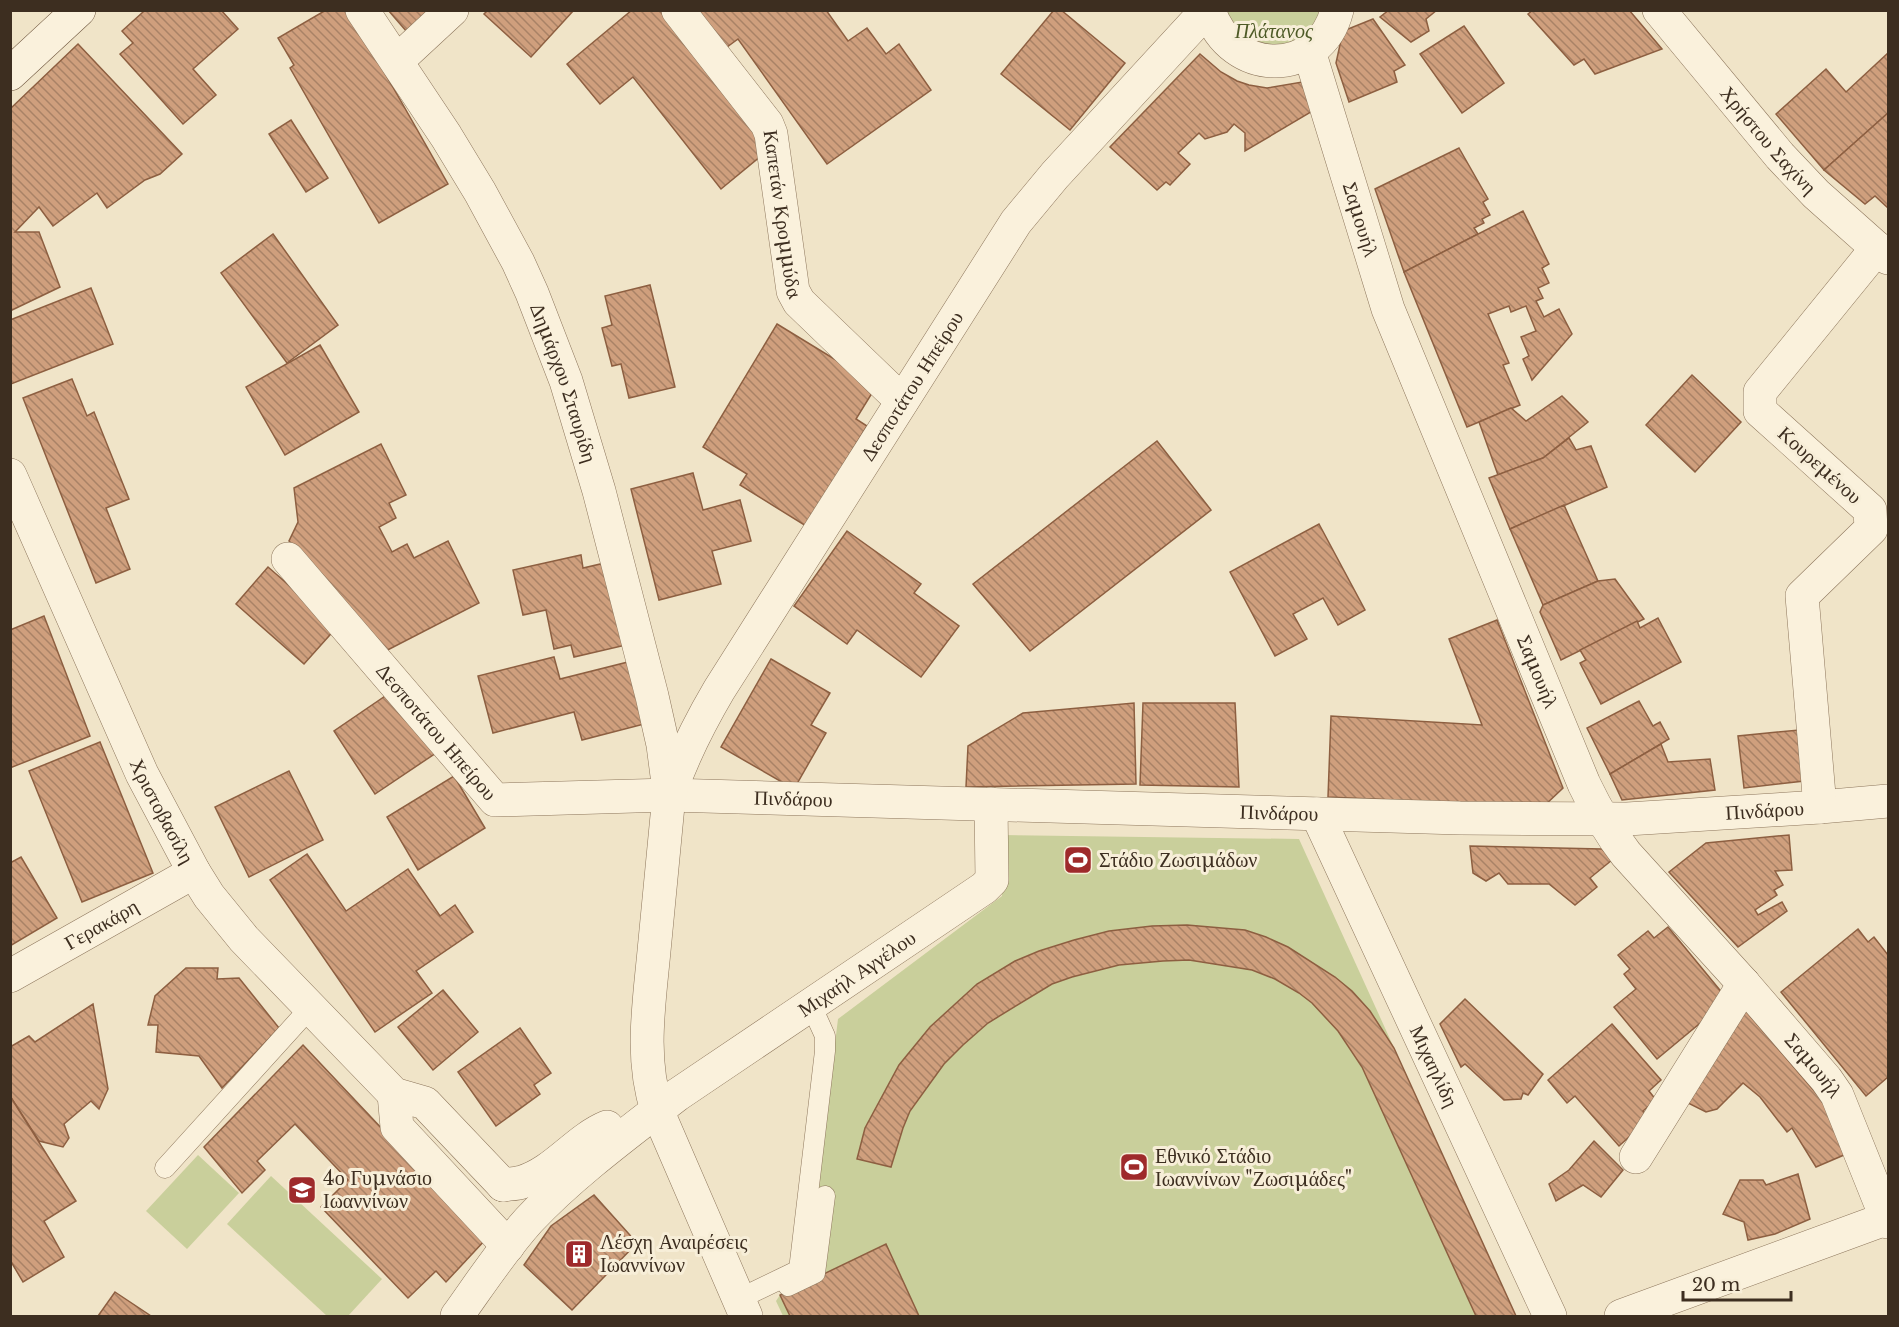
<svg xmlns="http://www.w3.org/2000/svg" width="1899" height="1327" font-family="'Libre Baskerville',serif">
	<defs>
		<pattern id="building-back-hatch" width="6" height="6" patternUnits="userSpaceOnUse" patternTransform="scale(1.5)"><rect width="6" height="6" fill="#cf9f7d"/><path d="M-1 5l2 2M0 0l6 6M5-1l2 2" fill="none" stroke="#a98266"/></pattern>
	</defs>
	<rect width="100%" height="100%" fill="#f0e4c8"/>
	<g fill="#c9cf9b">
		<path d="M1220,11H1328L1309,39L1257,49Z"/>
		<path d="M1003,835L1299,839L1516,1316H783L776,1301L780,1295L805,1286L838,1019L1002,896Z"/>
		<path d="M198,1155L239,1193L187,1249L146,1211Z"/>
		<path d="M271,1176L382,1279L348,1316H327L227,1224Z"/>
	</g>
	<g fill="url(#building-back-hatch)" stroke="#8d5f41" stroke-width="1.5">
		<path d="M141,10H221L238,29L193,69L216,95L183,124L120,54L133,43L122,31L143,12Z"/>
		<path d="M326,10H349L448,184L379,223L290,68L294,65L278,38Z"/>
		<path d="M388,10H445L413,39Z"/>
		<path d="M488,10H574L531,57L484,14Z"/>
		<path d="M632,10H660L772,147L721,189L633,77L600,104L567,64Z"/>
		<path d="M695,10H826L848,41L867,28L886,54L899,44L931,90L827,164L738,39L723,50Z"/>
		<path d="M1054,10H1061L1125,63L1070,130L1001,74Z"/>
		<path d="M1389,10H1437L1426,19L1429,31L1411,42L1380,17Z"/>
		<path d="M1533,10H1629L1662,49L1595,74L1584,59L1574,65L1528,14Z"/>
		<path d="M1373,19L1405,65L1394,71L1397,82L1349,102L1336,63L1343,31Z"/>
		<path d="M1464,26L1504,83L1462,113L1420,54Z"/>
		<path d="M78,44L182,154L160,174L145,180L107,208L97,193L53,226L39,207L15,232H39L60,287L10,311V109Z"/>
		<path d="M1888,53V113L1824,170L1776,114L1826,69L1846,92Z"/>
		<path d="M1200,54L1221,72L1237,81L1249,85L1267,88L1308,81L1316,109L1245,151V133L1234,124L1227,132L1205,139L1199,133L1178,153L1190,164L1170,185L1166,182L1157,190L1110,147Z"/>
		<path d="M1888,113V208L1875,196L1865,204L1824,170Z"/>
		<path d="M291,120L328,178L306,192L269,134Z"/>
		<path d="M1459,148L1488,199L1483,202L1490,215L1482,219L1484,223L1474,228L1478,234L1404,272L1375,189Z"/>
		<path d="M1523,211L1549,264L1542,268L1549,283L1538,288L1543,298L1536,301L1544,317L1559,309L1572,334L1532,380L1523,359L1529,356L1521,337L1536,331L1526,306L1511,312L1509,306L1488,314L1509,363L1503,365L1520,405L1467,427L1404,272Z"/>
		<path d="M273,234L338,325L287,363L221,273Z"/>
		<path d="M650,285L675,387L629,398L621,364L612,366L602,328L612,325L605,296Z"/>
		<path d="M91,288L113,344L11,384L10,320Z"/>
		<path d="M777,324L877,385L856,419L867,426L806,526L740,485L747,474L703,447Z"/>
		<path d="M320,345L359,412L285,455L246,387Z"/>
		<path d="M1692,375L1741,422L1695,472L1646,425Z"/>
		<path d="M72,379L87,416L94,412L129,499L106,508L130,569L96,583L23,398Z"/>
		<path d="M1562,396L1588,422L1543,458L1498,475L1479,422L1511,408L1526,421Z"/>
		<path d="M1569,438L1576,450L1591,446L1607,487L1510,529L1489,478L1543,458Z"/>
		<path d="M1157,441L1211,510L1030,651L973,584Z"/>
		<path d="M381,444L406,495L389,503L396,518L379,527L392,552L407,544L414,558L448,541L479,603L374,657L289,541L298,522L294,488Z"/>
		<path d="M693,473L703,510L740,500L751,541L712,551L721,584L659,600L631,489Z"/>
		<path d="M1564,505L1598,581L1543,605L1510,529Z"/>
		<path d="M1319,524L1365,610L1338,625L1323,598L1293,614L1307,639L1275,656L1230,572Z"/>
		<path d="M847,531L921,584L914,593L959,626L921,677L857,630L847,644L794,606Z"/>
		<path d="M581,555L583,568L609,562L626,645L574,657L571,645L554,649L546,610L523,615L513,570Z"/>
		<path d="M268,567L337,627L304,664L236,604Z"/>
		<path d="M1615,579L1644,619L1561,660L1540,612L1543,605L1598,581Z"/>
		<path d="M44,616L90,736L10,768V630Z"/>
		<path d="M1658,618L1681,662L1601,704L1580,663L1586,660L1580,650L1637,621L1640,628Z"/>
		<path d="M1497,620L1563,788L1543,807L1328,797L1331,716L1482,725L1449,639Z"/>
		<path d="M554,657L560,679L632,661L648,723L582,740L574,712L493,733L478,676Z"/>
		<path d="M771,659L830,693L811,725L826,733L794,789L721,747Z"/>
		<path d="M394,690L436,753L375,794L334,731Z"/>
		<path d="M1639,701L1653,726L1660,722L1669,739L1610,774L1587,728Z"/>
		<path d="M1134,703L1136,784L966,787L968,746L1023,713Z"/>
		<path d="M1143,703H1235L1239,787L1140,785Z"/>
		<path d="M1799,730L1804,781L1744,788L1738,736Z"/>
		<path d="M100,742L153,873L82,902L29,771Z"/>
		<path d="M1661,744L1668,762L1710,759L1715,790L1622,800L1610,774Z"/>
		<path d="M289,771L323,840L249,877L215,807Z"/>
		<path d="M454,776L485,828L418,870L387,817Z"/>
		<path d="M1789,835L1792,870L1775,871L1783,885L1774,890L1777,895L1755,910L1758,915L1782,902L1787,911L1738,947L1669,872L1706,843Z"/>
		<path d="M1470,846L1602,849L1612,860L1590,878L1597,887L1575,905L1549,884H1508L1499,873L1486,881L1473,873Z"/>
		<path d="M307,854L346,911L408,869L440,916L455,905L473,932L416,971L432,993L375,1032L270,880Z"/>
		<path d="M21,857L57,918L10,946V863Z"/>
		<path d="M1187,925L1245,930L1266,937L1288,947L1335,977L1352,991L1370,1011L1394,1048L1516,1316H1476L1362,1067L1338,1031L1312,1003L1299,993L1275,979L1252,970L1189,960L1163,961L1119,965L1072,977L1052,984L988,1023L963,1045L944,1064L910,1111L903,1128L891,1167L857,1159L865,1128L899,1065L930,1027L977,984L1015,961L1039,951L1074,940L1109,931L1152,926Z"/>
		<path d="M1668,927L1728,1000L1657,1059L1614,1007L1636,989L1624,974L1630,969L1618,955L1648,931L1654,938Z"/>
		<path d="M1858,929L1868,942L1874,937L1888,955V1077L1866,1096L1781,992Z"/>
		<path d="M186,968H218L217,979L239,978L279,1028L222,1088L199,1056L156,1052L158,1025H148L155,996Z"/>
		<path d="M443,990L478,1032L433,1070L398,1027Z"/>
		<path d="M1465,999L1543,1074L1528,1095L1523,1093L1521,1099L1504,1100L1465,1064L1461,1067L1440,1024Z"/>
		<path d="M93,1004L108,1089L99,1109L91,1101L64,1124L69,1138L63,1147L39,1141L10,1096V1047L29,1036L35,1042Z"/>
		<path d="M1745,1010L1828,1107L1844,1155L1816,1167L1792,1128L1787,1132L1760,1097L1743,1083L1717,1109L1706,1112L1686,1102Z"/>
		<path d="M1612,1024L1661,1080L1649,1091L1656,1100L1643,1111L1650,1118L1619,1146L1575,1096L1567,1103L1548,1080Z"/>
		<path d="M520,1028L551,1073L534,1085L540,1094L496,1126L458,1072Z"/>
		<path d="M303,1045L486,1239L446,1282L436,1271L408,1298L321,1207L348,1180L295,1124L257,1161L265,1170L242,1193L204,1147Z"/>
		<path d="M10,1096L76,1201L44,1221L64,1257L23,1282L10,1260Z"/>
		<path d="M1594,1141L1623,1170L1601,1197L1583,1185L1556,1201L1549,1184L1569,1170Z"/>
		<path d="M1798,1174L1810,1219L1775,1234L1748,1240L1744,1222L1723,1214L1740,1180H1763L1766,1185Z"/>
		<path d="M594,1195L637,1243L572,1310L524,1265L551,1226Z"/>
		<path d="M886,1244L919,1316H790L780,1295Z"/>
		<path d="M115,1292L151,1316H98Z"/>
	</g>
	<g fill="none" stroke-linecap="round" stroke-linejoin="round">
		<g stroke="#8d765c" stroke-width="21">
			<g id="lane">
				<path d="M165,1168L310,1008"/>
				<path d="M788,1286L815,1273L825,1196"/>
				<path d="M739,1299L799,1270L825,1051V1036L811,1005"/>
			</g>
		</g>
		<g stroke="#8d765c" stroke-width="34">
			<g id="street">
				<path id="s1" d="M362,10L446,136L480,192L518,262L532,293L566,381L599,491L652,696L663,745L669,791"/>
				<path id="s2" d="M678,10L767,124L771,134L793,291L799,302L902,401"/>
				<path d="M1209,10C1231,78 1320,78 1337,10"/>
				<path id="s3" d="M1659,10L1780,156L1816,194L1888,258"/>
				<path id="s4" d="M1309,51L1388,309L1584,784C1596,809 1609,832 1626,854L1744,984L1826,1079L1837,1095L1888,1222"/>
				<path d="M397,61L452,10"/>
				<path id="s5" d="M10,475L142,774L194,872L209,896L244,939L394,1094L425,1103L503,1185"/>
				<path id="s6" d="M288,559L495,800L669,795L1460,818L1627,819L1820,807L1888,801"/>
				<path d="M1820,807L1802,596L1871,529L1870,510L1760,411V392L1877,248"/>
				<path id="s7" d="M1317,814L1550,1316"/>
				<path id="s8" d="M10,976L194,872"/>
				<path d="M394,1094L397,1127L508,1246"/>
				<path d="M1636,1157L1744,984"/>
				<path d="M503,1185C509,1184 516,1184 522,1182C555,1172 576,1140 607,1127"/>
				<path id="s9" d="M457,1316C480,1284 502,1250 529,1220C571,1175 628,1133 677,1095L984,888L992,880L991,804"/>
				<path id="s10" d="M746,1316L657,1110C640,1058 649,1005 654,951C659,899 664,847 669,795C682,758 699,724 719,690L1016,222L1055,175L1207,10"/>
				<path d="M1621,1316L1888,1218"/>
			</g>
		</g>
		<g stroke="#6f573f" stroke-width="34">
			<path id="secondary" d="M10,74L79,10"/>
		</g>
		<use href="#lane" stroke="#faf1dc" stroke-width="20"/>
		<use href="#street" stroke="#faf1dc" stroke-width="33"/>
		<use href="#secondary" stroke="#faf1dc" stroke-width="33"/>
	</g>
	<defs>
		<g id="stadium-square" transform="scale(1.5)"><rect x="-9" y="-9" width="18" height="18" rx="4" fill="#9e2a2b" stroke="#f7eed8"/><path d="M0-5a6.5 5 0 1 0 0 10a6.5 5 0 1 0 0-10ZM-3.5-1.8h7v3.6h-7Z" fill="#fff"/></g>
		<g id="school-square" transform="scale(1.5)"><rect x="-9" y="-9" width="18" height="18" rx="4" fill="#9e2a2b" stroke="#f7eed8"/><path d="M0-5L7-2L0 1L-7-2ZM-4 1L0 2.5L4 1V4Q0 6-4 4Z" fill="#fff"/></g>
		<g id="building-square" transform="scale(1.5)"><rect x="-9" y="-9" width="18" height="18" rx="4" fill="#9e2a2b" stroke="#f7eed8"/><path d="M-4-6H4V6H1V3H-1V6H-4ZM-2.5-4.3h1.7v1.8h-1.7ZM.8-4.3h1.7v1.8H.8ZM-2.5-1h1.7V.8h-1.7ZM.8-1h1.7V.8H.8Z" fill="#fff"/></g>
	</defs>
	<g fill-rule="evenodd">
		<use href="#stadium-square" x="1078" y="860"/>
		<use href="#stadium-square" x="1134" y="1167"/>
		<use href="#school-square" x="302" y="1190"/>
		<use href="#building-square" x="579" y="1254"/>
	</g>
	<g text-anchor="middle" stroke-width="6" stroke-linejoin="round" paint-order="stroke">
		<g font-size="20" font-style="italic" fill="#4d5a26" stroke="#f7eed8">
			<text x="1274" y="38">Πλάτανος</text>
		</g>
		<g font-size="20" fill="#3d2e20" stroke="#f7eed8">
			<text dy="7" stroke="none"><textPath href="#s3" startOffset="170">Χρήστου Σαχίνη</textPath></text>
			<text dy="7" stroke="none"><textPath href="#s2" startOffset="236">Καπετάν Κρομμύδα</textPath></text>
			<text dy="7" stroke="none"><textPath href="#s4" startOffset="176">Σαμουήλ</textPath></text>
			<text dy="7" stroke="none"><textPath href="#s1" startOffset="426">Δημάρχου Σταυρίδη</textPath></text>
			<text dy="7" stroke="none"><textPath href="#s10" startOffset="1018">Δεσποτάτου Ηπείρου</textPath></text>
			<text transform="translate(1820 465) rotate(42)" y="7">Κουρεμένου</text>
			<text dy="7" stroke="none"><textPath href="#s4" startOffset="662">Σαμουήλ</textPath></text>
			<text dy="7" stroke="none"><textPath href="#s6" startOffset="228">Δεσποτάτου Ηπείρου</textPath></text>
			<text dy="7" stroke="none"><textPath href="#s6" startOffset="616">Πινδάρου</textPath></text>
			<text dy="7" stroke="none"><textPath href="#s5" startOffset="369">Χριστοβασίλη</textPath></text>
			<text dy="7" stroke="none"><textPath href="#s6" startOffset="1588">Πινδάρου</textPath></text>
			<text dy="7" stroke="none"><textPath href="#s6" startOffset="1102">Πινδάρου</textPath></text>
			<text dy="7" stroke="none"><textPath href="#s8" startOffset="105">Γερακάρη</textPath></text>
			<text dy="7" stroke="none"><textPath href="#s9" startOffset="531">Μιχαήλ Αγγέλου</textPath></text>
			<text dy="7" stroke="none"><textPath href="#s7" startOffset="278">Μιχαηλίδη</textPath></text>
			<text dy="7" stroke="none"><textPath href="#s4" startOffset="1148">Σαμουήλ</textPath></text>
		</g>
		<g font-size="20" fill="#3d2e20" stroke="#f7eed8" text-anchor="start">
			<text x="1099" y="867">Στάδιο Ζωσιμάδων</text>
			<text x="1155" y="1163">Εθνικό Στάδιο<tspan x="1155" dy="23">Ιωαννίνων "Ζωσιμάδες"</tspan></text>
			<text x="323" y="1185">4ο Γυμνάσιο<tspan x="323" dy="23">Ιωαννίνων</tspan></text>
			<text x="600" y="1249">Λέσχη Αναιρέσεις<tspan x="600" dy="23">Ιωαννίνων</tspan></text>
		</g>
	</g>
	<rect width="1899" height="1327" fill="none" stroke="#3d2e20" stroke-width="24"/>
	<path d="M1683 1291v9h108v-9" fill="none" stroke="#3d2e20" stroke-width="3"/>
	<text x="1692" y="1291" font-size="18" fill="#3d2e20" stroke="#f7eed8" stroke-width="4.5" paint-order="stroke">20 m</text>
</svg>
